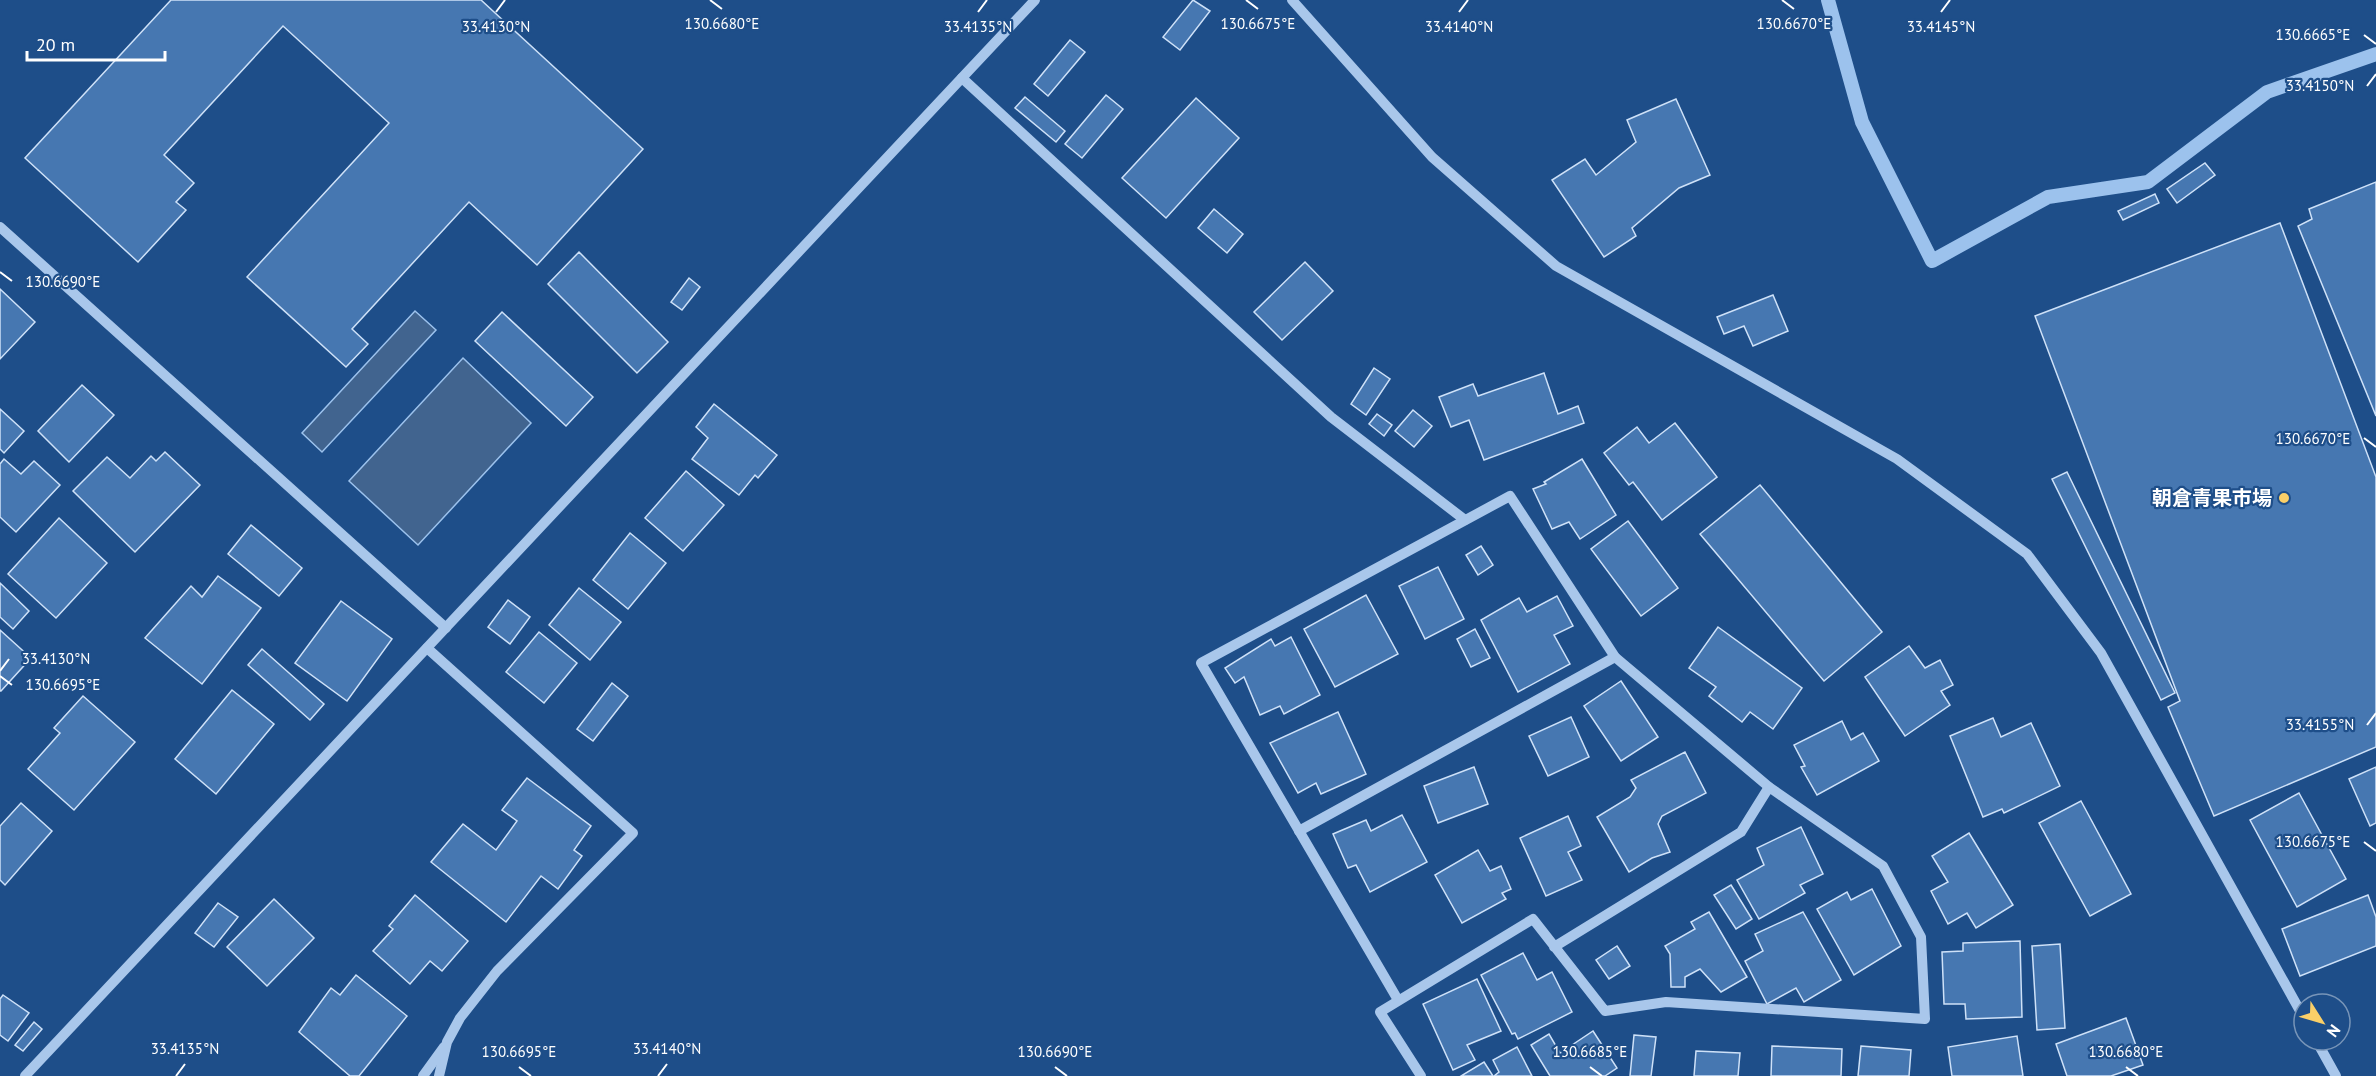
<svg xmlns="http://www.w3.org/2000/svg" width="2376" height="1076" font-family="'PT Sans','Noto Sans JP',sans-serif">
	<rect width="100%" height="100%" fill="#1e4e89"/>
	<g fill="#41648f" stroke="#9cc2ed" stroke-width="1.5">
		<path d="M415,311L436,330L322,452L302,433Z"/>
		<path d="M463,358L531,423L418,545L349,481Z"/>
	</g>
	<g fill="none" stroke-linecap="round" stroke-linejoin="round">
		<path stroke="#9cc2ed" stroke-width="14" d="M1828,0L1862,122L1932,261L2048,197L2148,182L2267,92L2376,54"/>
	</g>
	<g fill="#4677b1" stroke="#cee1f8" stroke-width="1.5">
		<path d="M171,0H481L643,149L537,265L469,202L352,329L368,344L346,367L247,277L389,123L283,26L164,155L194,183L176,202L186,210L138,262L25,158Z"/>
		<path d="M1193,0L1210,11L1180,50L1163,37Z"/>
		<path d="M1070,40L1085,52L1048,96L1034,84Z"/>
		<path d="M1106,95L1123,109L1082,158L1065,144Z"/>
		<path d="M1025,97L1065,131L1056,142L1015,108Z"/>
		<path d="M1196,98L1239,138L1166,218L1122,178Z"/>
		<path d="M1676,99L1710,175L1679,188L1632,228L1636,236L1604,257L1552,180L1585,159L1596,175L1636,142L1627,120Z"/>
		<path d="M2205,163L2215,175L2177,203L2167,189Z"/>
		<path d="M2376,182V416L2298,226L2312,219L2309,209Z"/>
		<path d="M2155,194L2159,203L2123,220L2118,211Z"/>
		<path d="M1214,209L1243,234L1227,253L1198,228Z"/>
		<path d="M2280,223L2376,477V747L2214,816L2168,707L2180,701L2035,316Z"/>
		<path d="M579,252L668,342L637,373L548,284Z"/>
		<path d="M1305,262L1333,291L1282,340L1254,312Z"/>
		<path d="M689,278L700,287L682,310L671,302Z"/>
		<path d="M0,289L35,322L0,359Z"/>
		<path d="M1773,295L1788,331L1753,346L1744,326L1724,334L1717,317Z"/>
		<path d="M502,312L593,397L566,426L475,341Z"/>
		<path d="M1374,368L1390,379L1366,415L1351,404Z"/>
		<path d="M1544,373L1558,414L1578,406L1584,423L1484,460L1469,420L1451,427L1439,397L1473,384L1478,396Z"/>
		<path d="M82,385L114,415L69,462L38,431Z"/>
		<path d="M714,404L777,455L758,478L755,475L739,495L692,459L708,438L696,427Z"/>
		<path d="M0,409L24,431L4,453L0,449Z"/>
		<path d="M1413,410L1432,426L1414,447L1395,431Z"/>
		<path d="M1377,414L1392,425L1384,436L1369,424Z"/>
		<path d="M1675,423L1717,477L1662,520L1633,482L1629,485L1604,453L1637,427L1649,443Z"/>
		<path d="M165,452L200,485L135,552L73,491L107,457L130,478L151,456L156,461Z"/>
		<path d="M4,459L21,474L34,461L60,485L16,532L0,517V464Z"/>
		<path d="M1582,459L1616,515L1580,539L1569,522L1552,529L1533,489L1546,484L1544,482Z"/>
		<path d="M686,471L724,505L683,551L645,518Z"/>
		<path d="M2067,472L2175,693L2161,700L2052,479Z"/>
		<path d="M1760,485L1882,632L1824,681L1700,534Z"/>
		<path d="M59,518L107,563L56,618L8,574Z"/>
		<path d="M1628,521L1678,588L1641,616L1591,549Z"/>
		<path d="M251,525L302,568L279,596L228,554Z"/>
		<path d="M630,533L666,563L628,609L593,580Z"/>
		<path d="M1481,546L1493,565L1478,575L1466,555Z"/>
		<path d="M1438,567L1464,619L1425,639L1399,586Z"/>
		<path d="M218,576L261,608L202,684L145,638L191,586L202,597Z"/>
		<path d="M0,583L29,611L13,629L0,617Z"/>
		<path d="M579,588L621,622L590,660L549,625Z"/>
		<path d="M1366,595L1398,654L1335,687L1304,629Z"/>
		<path d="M1557,596L1573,626L1554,635L1570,664L1518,692L1481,620L1519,598L1527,612Z"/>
		<path d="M508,600L530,617L510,644L488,627Z"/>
		<path d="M341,601L392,639L347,701L295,663Z"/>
		<path d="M1718,627L1802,688L1773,729L1750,712L1742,722L1709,696L1716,687L1689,668Z"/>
		<path d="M1475,629L1490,658L1471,667L1457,639Z"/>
		<path d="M0,630L31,658L1,691H0Z"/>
		<path d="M539,632L577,663L544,703L506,672Z"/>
		<path d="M1291,637L1320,695L1284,714L1280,706L1260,715L1244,677L1235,683L1225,668L1271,639L1275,646Z"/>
		<path d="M1909,646L1925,668L1940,660L1953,685L1941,691L1950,705L1905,736L1865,677Z"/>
		<path d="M262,649L324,704L310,720L248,665Z"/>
		<path d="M1621,681L1658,737L1621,761L1584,706Z"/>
		<path d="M612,683L628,696L593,741L577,729Z"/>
		<path d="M232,690L274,724L216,794L175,759Z"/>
		<path d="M83,696L135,742L74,810L28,769L60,733L54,728Z"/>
		<path d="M1338,712L1366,774L1321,794L1316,783L1298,793L1270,743Z"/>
		<path d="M1571,717L1589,757L1548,776L1529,736Z"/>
		<path d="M1993,718L2001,737L2031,723L2060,786L2004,813L2002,809L1983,817L1950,736Z"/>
		<path d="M1842,721L1851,740L1863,733L1879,761L1817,795L1801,767L1805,766L1794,745Z"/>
		<path d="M1685,752L1706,793L1662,816L1658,824L1670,852L1652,858L1629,872L1597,817L1630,797L1636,788L1631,780Z"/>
		<path d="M1474,767L1488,804L1438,823L1424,786Z"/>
		<path d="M2376,767V823L2370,826L2349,779Z"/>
		<path d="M527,778L591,826L574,850L582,856L558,889L541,876L506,922L431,862L463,824L496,850L517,821L502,810Z"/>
		<path d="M2299,793L2346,879L2297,907L2250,820Z"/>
		<path d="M2081,801L2131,894L2090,916L2039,823Z"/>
		<path d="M21,803L52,831L5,885L0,880V826Z"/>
		<path d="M1402,815L1427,862L1370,892L1356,865L1348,868L1333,834L1366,820L1371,831Z"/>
		<path d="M1568,816L1581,846L1568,852L1582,880L1546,896L1520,838Z"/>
		<path d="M1801,827L1823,874L1800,885L1805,893L1759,919L1737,880L1764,865L1757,848Z"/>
		<path d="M1969,833L2013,905L1976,928L1967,913L1948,924L1931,891L1948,882L1932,856Z"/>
		<path d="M1478,850L1490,871L1501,866L1511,889L1502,893L1506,899L1462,923L1435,875Z"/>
		<path d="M1731,885L1752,919L1736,929L1714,895Z"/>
		<path d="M1872,889L1901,946L1854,975L1817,909L1847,892L1851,900Z"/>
		<path d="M415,895L468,941L442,971L430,961L410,984L373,951L393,929L389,926Z"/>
		<path d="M2368,895L2376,917V946L2300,976L2282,929Z"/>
		<path d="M274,899L314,938L267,986L227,947Z"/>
		<path d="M218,903L238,917L214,947L195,933Z"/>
		<path d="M1709,912L1747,977L1721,992L1700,969L1685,977V987H1671L1670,954L1665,946L1695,929L1691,922Z"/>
		<path d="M1803,912L1841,980L1804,1002L1796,988L1767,1004L1745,961L1763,951L1755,934Z"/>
		<path d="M2020,941L2022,1017L1966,1019L1965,1004H1944L1942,952L1963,951V943Z"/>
		<path d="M2060,944L2065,1028L2037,1030L2032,946Z"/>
		<path d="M1617,946L1630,966L1609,979L1596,960Z"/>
		<path d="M1523,953L1537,980L1552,972L1572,1012L1518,1039L1515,1033L1512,1034L1481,975Z"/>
		<path d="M356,975L407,1016L359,1076H350L299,1032L331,988L340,995Z"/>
		<path d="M1477,979L1501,1031L1467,1045L1475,1060L1453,1070L1423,1004Z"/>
		<path d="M3,995L29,1013L8,1041L0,1035V999Z"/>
		<path d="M2126,1018L2143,1065L2111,1076H2067L2056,1044Z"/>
		<path d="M34,1022L42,1029L23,1051L15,1045Z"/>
		<path d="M1593,1031L1617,1068L1605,1076H1550L1531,1045L1549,1034L1560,1053Z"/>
		<path d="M1634,1035L1656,1037L1651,1076H1630Z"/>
		<path d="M2017,1036L2023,1076H1952L1948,1047Z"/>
		<path d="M1772,1046L1842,1049L1841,1076H1771Z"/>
		<path d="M1861,1046L1911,1050L1909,1076H1858Z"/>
		<path d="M1517,1047L1532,1076H1494L1499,1072L1493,1060Z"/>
		<path d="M1696,1051L1740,1053L1738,1076H1694Z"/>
		<path d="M1484,1062L1493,1076H1461Z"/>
	</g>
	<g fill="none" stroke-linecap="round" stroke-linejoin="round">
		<g stroke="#a9c7eb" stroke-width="10">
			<path d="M1292,0L1432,157L1556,266L1897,459L2027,554L2101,653L2304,1018"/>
			<path d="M962,78L1331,417L1465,520"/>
			<path d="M0,227L446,628"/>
			<path d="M427,648L633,833L497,971L460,1018L447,1042L439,1076"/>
			<path d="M1299,831L1615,657"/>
			<path d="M1398,1000L1201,663L1510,496L1615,657L1769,787"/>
			<path d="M2316,1040L2336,1076"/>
			<path d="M25,1076L1035,0"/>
			<path d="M423,1076L444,1047"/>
			<path d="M1421,1076L1380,1012L1533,919L1605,1011L1666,1002L1925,1019L1921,937L1883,866L1769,787L1741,832L1554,947"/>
		</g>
	</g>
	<path fill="none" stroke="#fff" stroke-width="2" d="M710,0L722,9M1246,0L1258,9M1782,0L1794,9M496,12L505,0M978,12L987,0M1459,12L1468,0M1941,12L1950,0M2364,35L2376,44M2367,86L2376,74M0,272L12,281M2364,438L2376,447M0,671L9,659M0,676L12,685M2367,725L2376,713M2364,842L2376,851M519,1067L531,1076M1055,1067L1067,1076M1590,1067L1602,1076M2126,1067L2138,1076M176,1076L185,1064M658,1076L667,1064"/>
	<circle fill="#facf68" stroke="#1e4e89" stroke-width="2" cx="2284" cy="498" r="6"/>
	<g text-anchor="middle" stroke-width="4.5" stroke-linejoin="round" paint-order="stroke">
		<g font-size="20" font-weight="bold" fill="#fff" stroke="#1e4e89" text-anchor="end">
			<text x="2272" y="505">朝倉青果市場</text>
		</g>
	</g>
	<g font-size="15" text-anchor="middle" fill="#fff" stroke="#1e4e89" stroke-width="4.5" stroke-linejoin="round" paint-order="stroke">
		<text x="722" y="29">130.6680°E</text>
		<text x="1258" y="29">130.6675°E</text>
		<text x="1794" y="29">130.6670°E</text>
		<text x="496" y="32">33.4130°N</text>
		<text x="978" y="32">33.4135°N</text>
		<text x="1459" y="32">33.4140°N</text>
		<text x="1941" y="32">33.4145°N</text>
		<text x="2313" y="40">130.6665°E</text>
		<text x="2320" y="91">33.4150°N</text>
		<text x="63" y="287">130.6690°E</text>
		<text x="2313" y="444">130.6670°E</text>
		<text x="56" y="664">33.4130°N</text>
		<text x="63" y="690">130.6695°E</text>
		<text x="2320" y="730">33.4155°N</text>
		<text x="2313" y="847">130.6675°E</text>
		<text x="185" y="1054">33.4135°N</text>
		<text x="667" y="1054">33.4140°N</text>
		<text x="519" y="1057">130.6695°E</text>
		<text x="1055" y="1057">130.6690°E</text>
		<text x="1590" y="1057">130.6685°E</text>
		<text x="2126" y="1057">130.6680°E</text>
	</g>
	<g transform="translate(2322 1022) rotate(127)"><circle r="28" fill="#1e4e89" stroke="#7895b8" stroke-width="1.5"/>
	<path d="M0-4.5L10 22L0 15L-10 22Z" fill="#facf68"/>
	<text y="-9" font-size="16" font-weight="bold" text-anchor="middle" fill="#ffffff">N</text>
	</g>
	<path d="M27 51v9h138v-9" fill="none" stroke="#ffffff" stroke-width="3"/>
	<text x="36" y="51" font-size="18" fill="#ffffff" stroke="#1e4e89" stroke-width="4.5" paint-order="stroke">20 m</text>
</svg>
